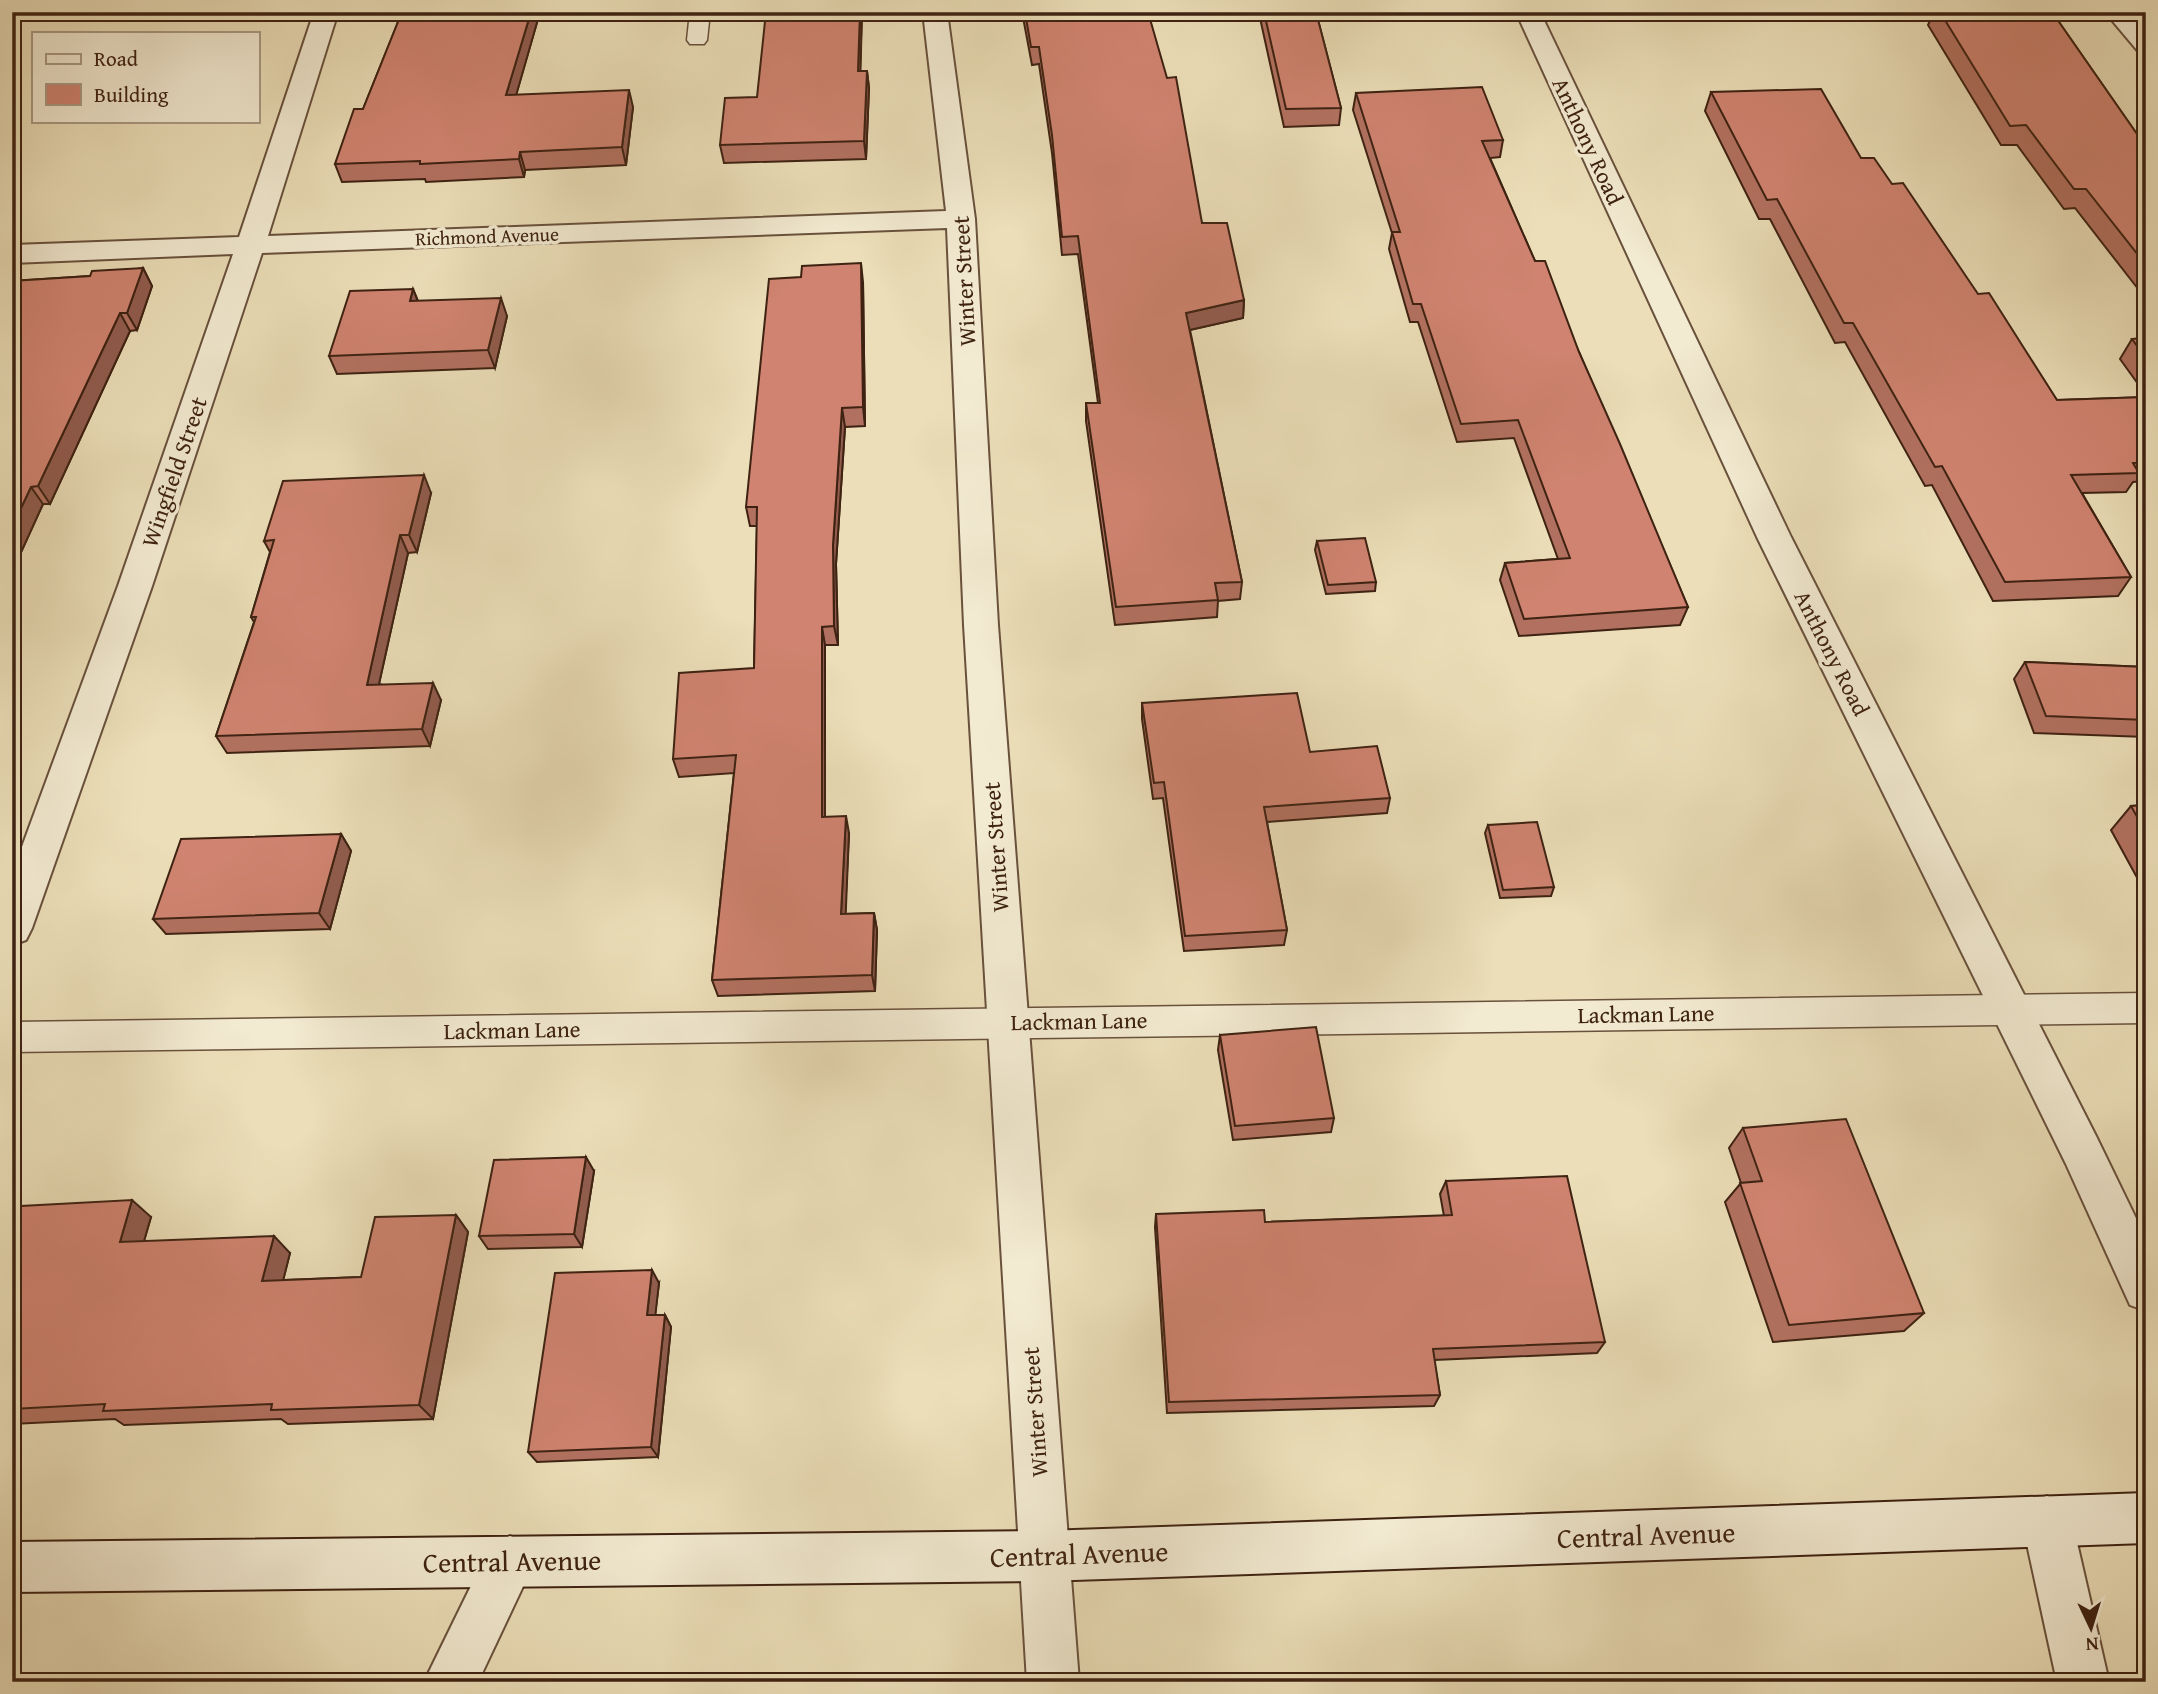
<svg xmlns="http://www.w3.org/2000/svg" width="2158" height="1694" font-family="'Gentium Book Plus',serif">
	<rect width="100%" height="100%" fill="#ebdeb8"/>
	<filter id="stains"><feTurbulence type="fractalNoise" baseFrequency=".00286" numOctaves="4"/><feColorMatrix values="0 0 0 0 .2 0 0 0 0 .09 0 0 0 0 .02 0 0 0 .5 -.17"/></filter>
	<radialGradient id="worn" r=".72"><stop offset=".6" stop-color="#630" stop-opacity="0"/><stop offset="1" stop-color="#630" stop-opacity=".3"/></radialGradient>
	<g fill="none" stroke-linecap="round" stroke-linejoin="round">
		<g stroke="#69513c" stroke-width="3">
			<g id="lane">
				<path d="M690,12H710L707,40L704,44H690L687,40Z"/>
				<path d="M2146,993V1023L12,1052V1022Z"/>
			</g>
		</g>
		<g stroke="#69513c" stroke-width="4">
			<g id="street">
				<path d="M314,12H338L268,236L946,211L923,12H947L975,219L998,625L1079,1682H1027L964,625L947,228L262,253L152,586L32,928L26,940L12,945V874L118,586L233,254L12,263V245L239,237Z"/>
				<path d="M1516,12H1540L1791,537L2096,1136L2146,1239V1311L2130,1305L2066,1164L1757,537Z"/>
				<path d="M2105,12H2131L2146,29V52L2137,50Z"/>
				<path d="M2047,1496L2065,1503L2072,1521L2109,1682H2057L2022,1521L2029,1503Z"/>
				<path d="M510,1536L528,1543L535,1561L478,1682H424L492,1543Z"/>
			</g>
		</g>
		<g stroke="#3e2212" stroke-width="4">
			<path id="secondary" d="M2146,1493V1543L1045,1581L12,1592V1542L1045,1531Z"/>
		</g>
		<use href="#lane" fill="#f2ead1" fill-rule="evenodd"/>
		<use href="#street" fill="#f2ead1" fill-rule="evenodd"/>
		<use href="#secondary" fill="#f2ead1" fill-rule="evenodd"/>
	</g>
	<g fill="#b27160" stroke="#3e2212" stroke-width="2">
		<path d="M402,12H540L516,95L633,107L626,165L525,170L524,177L426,182L425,179L342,182L335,164L363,109Z"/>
		<path d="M862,12L860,71H867L869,88L866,159L724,163L720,145L757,97Z"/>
		<path d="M1022,12H1128L1202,223L1244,300L1243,318L1190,330L1242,582L1240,599L1218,601L1217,617L1115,625L1086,421V403H1098L1078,254L1062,255L1052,153L1039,64L1032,65Z"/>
		<path d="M1244,12H1432L1430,19L1318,20L1341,108L1339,125L1284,127L1260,18L1246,19Z"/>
		<path d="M1608,12H1679L1677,20L1612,21Z"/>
		<path d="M1934,12H2052L2146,147V311L2138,301L2142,294L2075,208L2064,209L2017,145H2001L1928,25Z"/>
		<path d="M1711,92L1861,158L1892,184L1978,294L2057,400L2146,397V481L2133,482L2126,492L2082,493L2131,577L2118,596L1993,601L1932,485L1925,486L1845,342L1835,343L1770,219H1759L1705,111Z"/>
		<path d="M1356,93L1503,140L1500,157L1490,158L1535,261L1579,352L1688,607L1680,625L1519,636L1500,580L1505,563L1558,559L1514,438L1457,442L1418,322H1410L1389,249L1392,233L1353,110Z"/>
		<path d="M143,268L152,286L137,330L130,331L50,504H43L12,572V281L90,276Z"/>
		<path d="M863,282L865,426L845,427L836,564L838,645H825V817L849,833L845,914L874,913L877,930L875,991L718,996L712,980L734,773L679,777L673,759L754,668L757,526H750L746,507Z"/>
		<path d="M413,289L418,301L507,316L495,368L337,374L329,356Z"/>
		<path d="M2146,338V395L2120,359L2132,339Z"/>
		<path d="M431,493L417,552L408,553L379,684L441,700L430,746L227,753L216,736L254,622L251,617L270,552L264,541Z"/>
		<path d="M1317,541L1376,582L1375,591L1326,594L1315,550Z"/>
		<path d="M2025,662L2146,667V737L2034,733L2014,679Z"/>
		<path d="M1142,703L1310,752L1390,798L1387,813L1267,822L1287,930L1284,945L1184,951L1163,798L1153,799L1142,719Z"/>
		<path d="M2146,805V894L2111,830L2131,806Z"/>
		<path d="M1488,825L1554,887L1551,896L1500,898L1485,833Z"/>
		<path d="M341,834L351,851L330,929L166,934L153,919Z"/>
		<path d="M1220,1035L1334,1118L1331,1132L1233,1140L1218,1050Z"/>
		<path d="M1743,1128L1924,1313L1904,1331L1773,1342L1725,1202L1741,1183L1729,1148Z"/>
		<path d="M594,1171L582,1247L488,1249L479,1236Z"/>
		<path d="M1446,1181L1605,1342L1597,1353L1434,1360L1440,1395L1434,1406L1167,1413L1155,1227L1156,1214L1265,1222L1444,1216L1440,1194Z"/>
		<path d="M456,1215L468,1232L433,1419L288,1424L281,1419L124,1425L115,1419L12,1424V1233L151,1217L144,1241L290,1253L283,1280L361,1277Z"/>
		<path d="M659,1283L655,1315H665L671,1327L658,1457L537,1462L528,1452Z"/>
	</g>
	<g fill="#915c4e" stroke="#3e2212" stroke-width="2">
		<path d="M531,12H540L511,113L506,95Z"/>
		<path d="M860,12H862L860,88L858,71Z"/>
		<path d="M867,71L869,88L866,159L864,141Z"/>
		<path d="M629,90L633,107L626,165L622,147Z"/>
		<path d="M520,152L525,170L524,177L519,159Z"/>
		<path d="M861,263L863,282L865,426L863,407Z"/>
		<path d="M143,268L152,286L137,330L127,313Z"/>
		<path d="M413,289L420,307L410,301Z"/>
		<path d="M501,298L507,316L495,368L488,350Z"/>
		<path d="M1244,300L1243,318L1185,331L1186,313Z"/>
		<path d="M120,313L130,331L50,504L38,486Z"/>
		<path d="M842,408L845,427L836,564L838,645L834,626L833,545Z"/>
		<path d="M424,475L431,493L417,552L409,535Z"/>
		<path d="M31,487L43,504L12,572V527Z"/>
		<path d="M400,535L408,553L375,702L367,685Z"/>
		<path d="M822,627L825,645V834L822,817Z"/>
		<path d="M433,683L441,700L430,746L422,729Z"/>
		<path d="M846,816L849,833L845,931L841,914Z"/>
		<path d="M341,834L351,851L330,929L319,913Z"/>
		<path d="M874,913L877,930L875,991L872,975Z"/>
		<path d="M586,1157L594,1171L582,1247L574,1234Z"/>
		<path d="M132,1200L151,1217L139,1258L120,1242Z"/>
		<path d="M456,1215L468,1232L433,1419L419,1405Z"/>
		<path d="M274,1236L290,1253L279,1297L262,1281Z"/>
		<path d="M652,1270L659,1283L654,1327L647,1315Z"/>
		<path d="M665,1315L671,1327L658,1457L651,1447Z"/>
	</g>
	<g fill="#cf8370" stroke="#3e2212" stroke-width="2">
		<path d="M402,12H531L506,95L629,90L622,147L520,152L519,159L420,164V161L335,164L354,109H363Z"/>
		<path d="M766,12H860L858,71H867L864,141L720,145L725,98L757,97Z"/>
		<path d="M1025,12H1128V14L1148,12L1167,78L1176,77L1202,223H1227L1244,300L1186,313L1242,582L1215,583L1218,600L1116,607L1086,403H1100L1078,236L1062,237L1052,135L1039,47H1031Z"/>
		<path d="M1264,12H1316L1341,108L1286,109Z"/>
		<path d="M1940,12H2052L2146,147V265L2086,189H2074L2026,125L2010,126Z"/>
		<path d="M1482,87L1503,140L1482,141L1535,261H1545L1579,352L1620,444L1688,607L1524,619L1505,563L1570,558L1518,420L1461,424L1421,304H1413L1392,232H1400L1356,93Z"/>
		<path d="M1821,89L1861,158H1874L1892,184L1903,183L1978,294L1989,293L2057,400L2146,397V462L2133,463L2139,473L2071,475L2131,577L2005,582L1942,466L1935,467L1853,323H1844L1777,199L1767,200L1711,92Z"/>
		<path d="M861,263L863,407L842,408L833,545L834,626L822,627V817L846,816L841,914L874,913L872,975L712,980L736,755L673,759L679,673L754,668L757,507H746L769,279L801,277L802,266Z"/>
		<path d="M143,268L127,313H120L38,486L31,487L12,527V281L90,276L92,271Z"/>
		<path d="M413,289L410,301L501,298L488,350L329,356L350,291Z"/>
		<path d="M2146,338V358L2132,339Z"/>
		<path d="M424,475L409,535H400L367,685L433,683L422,729L216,736L256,617H251L274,540L264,541L283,481Z"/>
		<path d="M1365,538L1376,582L1328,585L1317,541Z"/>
		<path d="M2025,662L2146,667V720L2046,716Z"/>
		<path d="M1297,693L1310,752L1377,746L1390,798L1264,807L1287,930L1185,936L1164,782L1154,783L1142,703Z"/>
		<path d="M2146,805V833L2131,806Z"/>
		<path d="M1537,822L1554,887L1503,890L1488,825Z"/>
		<path d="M341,834L319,913L153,919L181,839Z"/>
		<path d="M1316,1027L1334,1118L1235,1126L1220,1035Z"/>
		<path d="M1846,1119L1924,1313L1789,1325L1740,1183L1762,1181L1743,1128Z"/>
		<path d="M586,1157L574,1234L479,1236L494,1160Z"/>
		<path d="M1567,1176L1605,1342L1433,1349L1440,1395L1169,1402L1156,1214L1264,1210L1265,1222L1452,1215L1446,1181Z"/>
		<path d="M132,1200L120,1242L274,1236L262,1281L361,1277L375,1217L456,1215L419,1405L271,1410L272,1404L103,1411L105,1404L12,1409V1233L21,1206Z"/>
		<path d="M652,1270L647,1315H665L651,1447L528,1452L555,1273Z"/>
	</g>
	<g text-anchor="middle" stroke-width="7" stroke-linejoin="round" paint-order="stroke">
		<g font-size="19" fill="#3e2212" stroke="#f2ead1">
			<text transform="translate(487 236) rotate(-2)" y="7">Richmond Avenue</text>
		</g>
		<g font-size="23" fill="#3e2212" stroke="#f2ead1">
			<text transform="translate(1588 141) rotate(65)" y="8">Anthony Road</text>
			<text transform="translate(964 281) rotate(-93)" y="8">Winter Street</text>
			<text transform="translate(174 472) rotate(-71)" y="8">Wingfield Street</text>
			<text transform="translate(1832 653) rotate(63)" y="8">Anthony Road</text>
			<text transform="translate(996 847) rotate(-94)" y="8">Winter Street</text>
			<text transform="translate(1646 1014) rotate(-1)" y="8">Lackman Lane</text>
			<text transform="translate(1079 1021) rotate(-1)" y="8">Lackman Lane</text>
			<text transform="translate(512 1030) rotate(-1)" y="8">Lackman Lane</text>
			<text transform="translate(1035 1412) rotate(-94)" y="8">Winter Street</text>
		</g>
		<g font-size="28" fill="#3e2212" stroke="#f2ead1">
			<text transform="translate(1646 1535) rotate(-2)" y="10">Central Avenue</text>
			<text transform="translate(1079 1554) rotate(-2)" y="10">Central Avenue</text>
			<text transform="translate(512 1561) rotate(-1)" y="10">Central Avenue</text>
		</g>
	</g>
	<rect width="2158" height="1694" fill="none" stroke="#ebdeb8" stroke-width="42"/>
	<rect x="14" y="14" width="2130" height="1666" fill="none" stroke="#3e2212" stroke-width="3.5"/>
	<rect x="21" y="21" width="2116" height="1652" fill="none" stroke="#3e2212" stroke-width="2"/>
	<rect x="32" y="32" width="228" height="91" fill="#f2ead1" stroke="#aa9a85" stroke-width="2"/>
	<rect x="46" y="54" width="35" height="10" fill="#f2ead1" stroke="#aa9a85" stroke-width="2"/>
	<text x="94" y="66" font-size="21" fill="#3e2212">Road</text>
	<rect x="46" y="84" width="35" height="21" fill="#cf8370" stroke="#aa9a85" stroke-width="2"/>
	<text x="94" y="102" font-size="21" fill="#3e2212">Building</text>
	<g transform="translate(2091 1628) rotate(176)" stroke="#f2ead1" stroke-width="5" paint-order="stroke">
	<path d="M0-5L12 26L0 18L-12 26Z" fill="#3e2212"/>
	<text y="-10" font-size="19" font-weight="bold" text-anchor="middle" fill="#3e2212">N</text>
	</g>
	<rect width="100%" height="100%" filter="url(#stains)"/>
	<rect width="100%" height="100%" fill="url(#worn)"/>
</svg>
